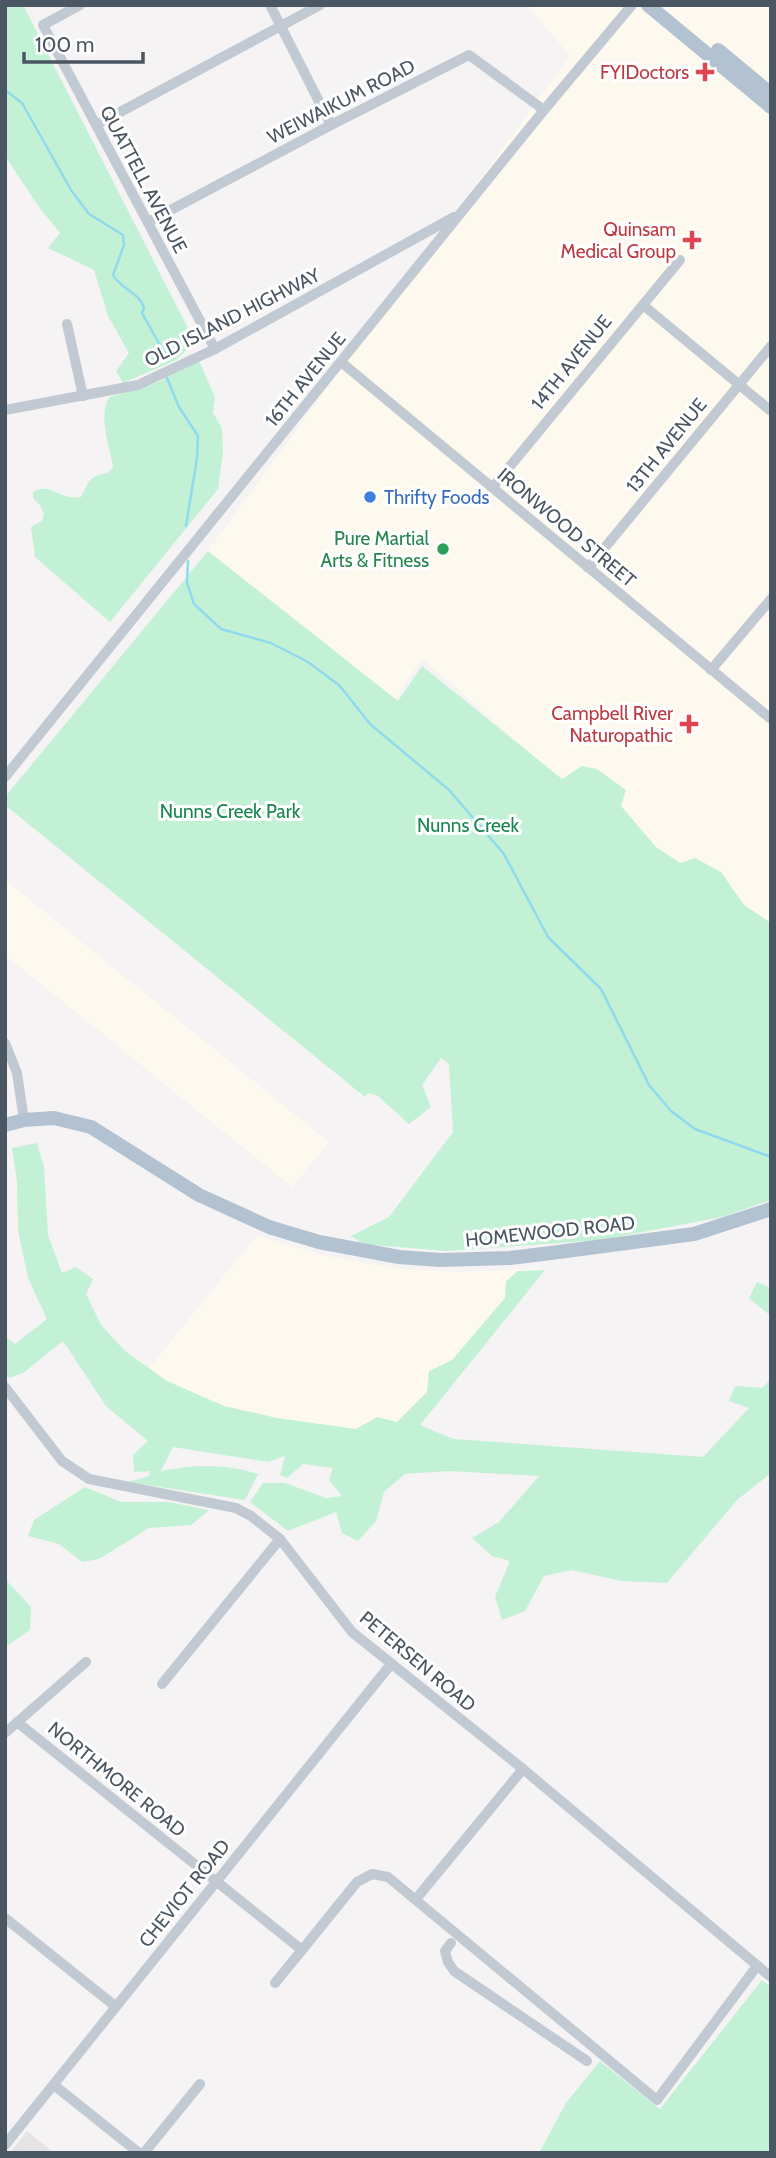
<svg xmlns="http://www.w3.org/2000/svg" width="776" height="2158" font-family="Cabin,sans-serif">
	<rect width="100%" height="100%" fill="#f5f3f3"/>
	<g fill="#fdf9ef">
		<path d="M527,5H771V965L422,658L386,714L208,551L570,56Z"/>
		<path d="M5,880L329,1142L292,1187L5,955Z"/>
		<path d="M257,1235L321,1255L400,1269L464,1272L540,1268L396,1444L273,1436L137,1383Z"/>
	</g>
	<path fill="#e6e4e5" d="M27,2131L54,2153H10Z"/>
	<g fill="#c3f1d5">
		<path d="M5,5H23L195,342L176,360L123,383L116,371L129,353L108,316L94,270L48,248L60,233L39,207L5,156Z"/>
		<path d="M199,361L215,397L213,413L222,428L223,452L218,489L110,622L35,557L31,527L42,521L44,514L40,505L33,498V492C51,481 59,501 81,497C89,482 89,475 108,473L113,467C110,448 97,413 110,397L156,383Z"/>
		<path d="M208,551L398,701L422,666L562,779L582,766L597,769L626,790L621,806L656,847L680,863L695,858L721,872L744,905L771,923V1200L722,1217L600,1240L445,1251L363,1244L351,1236L389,1217L453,1132L449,1064L441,1058L422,1085L431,1107L409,1124L378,1096L368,1093L365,1097L5,805V797Z"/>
		<path d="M37,1143L44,1167L48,1235L62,1273L76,1267L93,1279L86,1294L101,1325L125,1351L167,1381L224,1406L277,1418L356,1429L377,1417L397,1422L427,1392L429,1371L452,1360L505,1298L506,1281L518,1271L545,1270L420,1425L453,1439L703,1457L749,1408L729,1401L735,1386L762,1388L771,1379V1473L737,1500L667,1583L622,1581L572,1570L544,1576L525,1611L502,1620L495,1597L510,1561L492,1556L472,1538L499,1522L539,1476L448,1471L405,1474L384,1492L376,1521L358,1541L342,1533L336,1512L288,1531L250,1502L263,1483H285L326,1498L342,1496L329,1480L333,1468L303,1464L287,1478L280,1475L285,1456L268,1462L173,1447L161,1471C198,1465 222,1463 258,1474L245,1500L128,1482L149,1476L150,1471L134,1472L133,1455L148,1441L106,1406L63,1341L23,1373L9,1378L5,1373V1336L15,1344L47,1319L28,1278L18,1231L17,1181L12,1148Z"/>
		<path d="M757,1282L771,1288V1316L749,1298Z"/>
		<path d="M85,1487L121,1502H169L209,1510L191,1525L149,1528L99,1559L82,1562L59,1544L28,1536L34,1520Z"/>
		<path d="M5,1579L31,1607L30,1630L5,1647Z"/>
		<path d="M762,1980L771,1987V2153H539L566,2103L600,2061L660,2109Z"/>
	</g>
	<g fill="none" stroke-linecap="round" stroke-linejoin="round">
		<g stroke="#90daee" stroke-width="2.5">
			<path d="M5,90L22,103L71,190L89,214L123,235L124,245L113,275C121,289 138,292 144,307L142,313L165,354"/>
			<path d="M167,378L179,407L198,436L197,458L186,526"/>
			<path d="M188,561L187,583L194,604L221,629L271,643L308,662L340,686L370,724L449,790L504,854L548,937L601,989L649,1085L671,1111L695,1129L771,1157"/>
		</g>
		<g stroke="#c1cad2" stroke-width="10">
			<path d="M80,5L43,25L215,349"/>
			<path d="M270,5L331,125"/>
			<path d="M96,125L320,5"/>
			<path d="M148,222L331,125L469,55L544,110"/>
			<path d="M643,305L771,411"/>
			<path d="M67,324L83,396"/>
			<path d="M341,362L771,719"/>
			<path d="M5,410L138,385L215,349L454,217"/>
			<path d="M492,488L680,260"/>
			<path d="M588,568L771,346"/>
			<path d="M711,670L771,599"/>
			<path d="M5,777L544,110L632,5"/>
			<path d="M5,1043L17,1073L24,1120"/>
			<path d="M5,1387L62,1461L89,1479L236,1508L251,1516L280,1539L352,1632L523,1769L771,1977"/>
			<path d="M162,1684L280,1539"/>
			<path d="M17,1722L302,1950L357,1882L372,1874L388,1877L657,2100L757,1966"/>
			<path d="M5,1733L86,1662"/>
			<path d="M416,1899L523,1769"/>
			<path d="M5,1918L115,2006"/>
			<path d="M451,1943L445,1951L448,1962L454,1971L587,2061"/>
			<path d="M275,1983L302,1950"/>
			<path d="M54,2085L139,2153"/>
			<path d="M5,2145L391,1664"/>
			<path d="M144,2153L200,2084"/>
		</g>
		<g stroke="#b3c2d1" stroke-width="14">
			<path d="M648,5L771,107"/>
			<path d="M718,50L771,94"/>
			<path d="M5,1125L24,1120L54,1118L91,1127L199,1195L269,1227L319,1242L399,1257L440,1260L510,1258L551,1253L694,1234L771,1209"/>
		</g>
	</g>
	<g fill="#e0444e" stroke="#fff" stroke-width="2.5">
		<path d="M701.5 61.5h7v7h7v7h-7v7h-7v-7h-7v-7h7z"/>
		<path d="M688.5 229.5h7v7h7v7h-7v7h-7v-7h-7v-7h7z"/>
		<path d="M685.5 713.5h7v7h7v7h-7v7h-7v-7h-7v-7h7z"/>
	</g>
	<circle fill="#3f7fe0" stroke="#fff" stroke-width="2.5" cx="370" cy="497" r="7"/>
	<circle fill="#2e9e5b" stroke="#fff" stroke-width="2.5" cx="443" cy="549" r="7"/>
	<g text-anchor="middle" stroke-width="6" stroke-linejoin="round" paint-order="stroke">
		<g font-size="19" fill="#be3a42" stroke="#fff" text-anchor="end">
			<text x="689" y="79">FYIDoctors</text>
			<text x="676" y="236">Quinsam<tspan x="676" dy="22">Medical Group</tspan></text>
			<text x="673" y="720">Campbell River<tspan x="673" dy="22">Naturopathic</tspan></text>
		</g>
		<g font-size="19" fill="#4a5661" stroke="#fff">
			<text transform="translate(341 101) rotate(-27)" y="7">WEIWAIKUM ROAD</text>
			<text transform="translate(144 179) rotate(62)" y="7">QUATTELL AVENUE</text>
			<text transform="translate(232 317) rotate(-27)" y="7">OLD ISLAND HIGHWAY</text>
			<text transform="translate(571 362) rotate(-51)" y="7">14TH AVENUE</text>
			<text transform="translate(305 379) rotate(-51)" y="7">16TH AVENUE</text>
			<text transform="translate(666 445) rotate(-51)" y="7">13TH AVENUE</text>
			<text transform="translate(567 527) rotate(40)" y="7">IRONWOOD STREET</text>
			<text transform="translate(550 1231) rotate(-6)" y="7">HOMEWOOD ROAD</text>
			<text transform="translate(418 1661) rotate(40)" y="7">PETERSEN ROAD</text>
			<text transform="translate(117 1779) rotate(39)" y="7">NORTHMORE ROAD</text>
			<text transform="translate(184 1893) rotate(-51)" y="7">CHEVIOT ROAD</text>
		</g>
		<g font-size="19" fill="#366cbe" stroke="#fff" text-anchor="start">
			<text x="384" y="504">Thrifty Foods</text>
		</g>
		<g font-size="19" fill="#27864d" stroke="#fff" text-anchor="end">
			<text x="429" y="545">Pure Martial<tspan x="429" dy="22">Arts &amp; Fitness</tspan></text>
		</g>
		<g font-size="19" fill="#17864f" stroke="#fff">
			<text x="230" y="818">Nunns Creek Park</text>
			<text x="468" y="832">Nunns Creek</text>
		</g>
	</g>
	<rect width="776" height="2158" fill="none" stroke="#4a5661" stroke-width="14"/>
	<path d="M24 52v10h119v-10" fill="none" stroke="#4a5661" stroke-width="3.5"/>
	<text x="35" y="52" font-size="21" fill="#4a5661" stroke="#ffffff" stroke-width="5" paint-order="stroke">100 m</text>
</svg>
